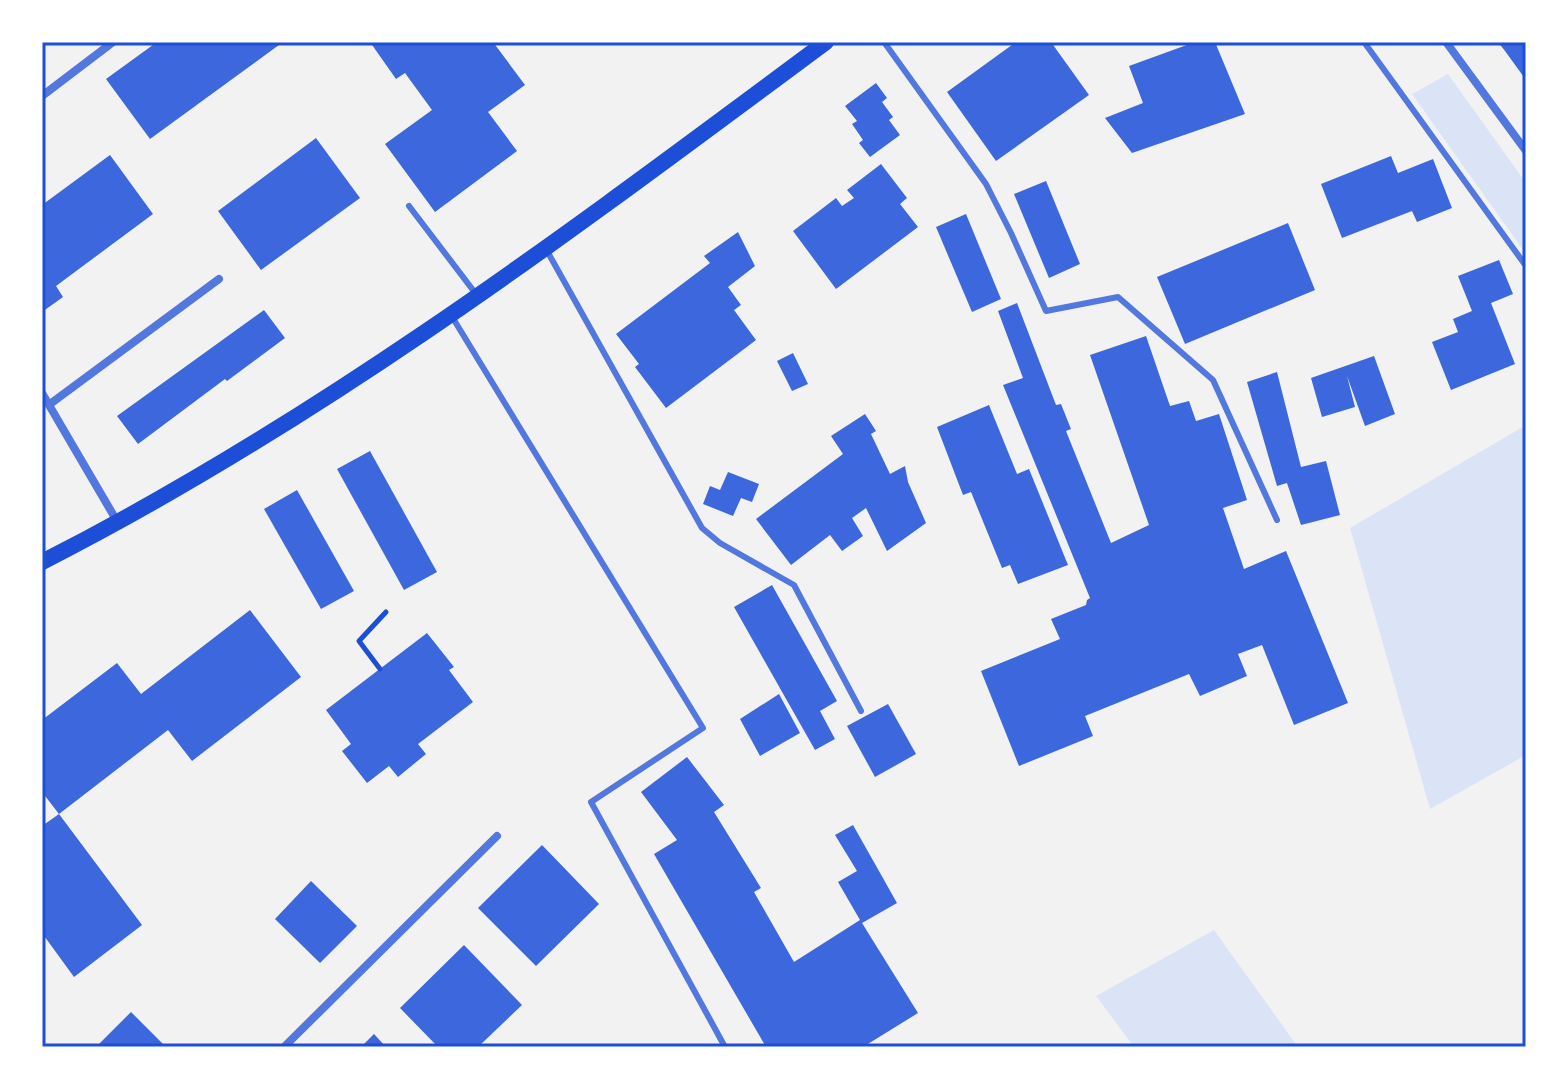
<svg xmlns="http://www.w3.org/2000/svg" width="1568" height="1089" font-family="Montserrat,sans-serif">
	<rect width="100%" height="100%" fill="#f2f2f2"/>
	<g fill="#dbe4f7">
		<path d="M1448,74L1526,183V254L1412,94Z"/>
		<path d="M1526,425V755L1430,809L1350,528Z"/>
		<path d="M1214,930L1298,1047H1134L1096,996Z"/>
	</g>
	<g fill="#3d67dc">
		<path d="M157,42H283L150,139L106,79Z"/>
		<path d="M370,42H493L525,85L488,112L517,151L435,212L385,144L432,110L405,73L396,79Z"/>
		<path d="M1016,42H1051L1089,95L996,161L947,92Z"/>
		<path d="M1195,42H1215L1245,114L1132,153L1105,118L1143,103L1129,66Z"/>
		<path d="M1498,42H1526V80L1505,51Z"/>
		<path d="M876,83L887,98L882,102L893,117L889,120L900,135L870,157L859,143L863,140L852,124L857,121L845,106Z"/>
		<path d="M316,138L360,198L261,270L218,211Z"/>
		<path d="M110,155L153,214L56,286L63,297L42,312V205Z"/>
		<path d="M1391,156L1398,173L1433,159L1452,208L1417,222L1412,211L1342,238L1321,184Z"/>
		<path d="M881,164L907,198L900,204L918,227L836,289L793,231L836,198L842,206L854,198L847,190Z"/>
		<path d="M1046,181L1080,264L1049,278L1014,194Z"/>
		<path d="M966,214L1001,299L972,312L936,227Z"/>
		<path d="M1288,223L1315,290L1185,344L1157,277Z"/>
		<path d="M738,232L755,266L728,287L741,305L734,310L756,340L666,408L635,367L639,364L616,334L710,263L704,256Z"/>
		<path d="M1499,260L1513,294L1491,303L1515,364L1451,390L1432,342L1458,332L1453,319L1472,311L1458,276Z"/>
		<path d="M1017,303L1056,405L1061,404L1071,429L1066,431L1111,543L1149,525L1090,355L1146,336L1170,406L1189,401L1196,421L1219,414L1247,500L1223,508L1244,569L1286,551L1348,703L1294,725L1262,645L1238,654L1247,676L1200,696L1189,674L1085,716L1093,736L1019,766L981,671L1060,639L1051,619L1086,605L1087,600L1090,598L1003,385L1023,378L998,311Z"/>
		<path d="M264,310L285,338L227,381L225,379L138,444L117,416Z"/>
		<path d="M793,353L808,384L792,391L777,361Z"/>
		<path d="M1374,356L1395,414L1365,426L1347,376L1355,407L1322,417L1311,378Z"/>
		<path d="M1277,372L1301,467L1326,461L1340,515L1301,525L1287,483L1277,486L1247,382Z"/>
		<path d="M989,405L1017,474L1029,469L1068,565L1018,584L1010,565L1002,568L971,492L963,495L937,427Z"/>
		<path d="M865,414L876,431L871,434L890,474L905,466L908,482L926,523L887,551L866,508L852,518L863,536L842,551L830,535L791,565L756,519L843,454L831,436Z"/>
		<path d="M370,451L437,572L404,590L337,469Z"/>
		<path d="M728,472L759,484L752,502L741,498L733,516L703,504L710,486L720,490Z"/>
		<path d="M297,490L354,591L321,609L264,509Z"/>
		<path d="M772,585L837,701L820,711L835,739L815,750L734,607Z"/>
		<path d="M250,610L301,677L192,761L168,730L59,814L142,925L74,977L42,933V826L59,814L42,792V720L117,663L141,694Z"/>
		<path d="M427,633L454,667L449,670L473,702L418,744L426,754L398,777L389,766L367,783L342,751L351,744L326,710Z"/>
		<path d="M779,694L800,733L760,756L740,719Z"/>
		<path d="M888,704L916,754L875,777L847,726Z"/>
		<path d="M687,757L724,805L714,812L761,888L754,892L794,962L860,920L838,882L857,871L835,835L853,825L897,903L862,923L918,1013L863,1047H766L654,854L677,840L641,792Z"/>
		<path d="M542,845L599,904L536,966L478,908Z"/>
		<path d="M311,881L357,926L320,963L275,919Z"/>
		<path d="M464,945L522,1005L478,1047H438L400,1008Z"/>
		<path d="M131,1012L166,1047H96Z"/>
		<path d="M374,1034L386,1047H361Z"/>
	</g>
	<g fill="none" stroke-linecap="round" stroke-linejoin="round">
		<path stroke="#1d4ed8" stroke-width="5" d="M380,669L359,641L386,612"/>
		<g stroke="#5277de" stroke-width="6">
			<path d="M884,42L986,184L1011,233L1046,311L1118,297L1213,380L1277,520"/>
			<path d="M1364,42L1526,266"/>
			<path d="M409,206L476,294"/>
			<path d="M546,249L702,528L720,543L794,585L861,711"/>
			<path d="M451,315L703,728L591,802L725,1047"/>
		</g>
		<g stroke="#5277de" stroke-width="8">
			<path d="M1446,42L1526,151"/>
			<path d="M42,96L113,42"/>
			<path d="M42,393L118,523"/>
			<path d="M50,404L219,279"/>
			<path d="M284,1047L497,836"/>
		</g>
		<path stroke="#1d4ed8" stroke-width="16" d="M42,562C323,419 574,229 826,42"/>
	</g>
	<rect width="1568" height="1089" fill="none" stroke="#ffffff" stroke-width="88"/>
	<rect x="44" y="44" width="1480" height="1001" fill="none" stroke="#1d4ed8" stroke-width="3"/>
</svg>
